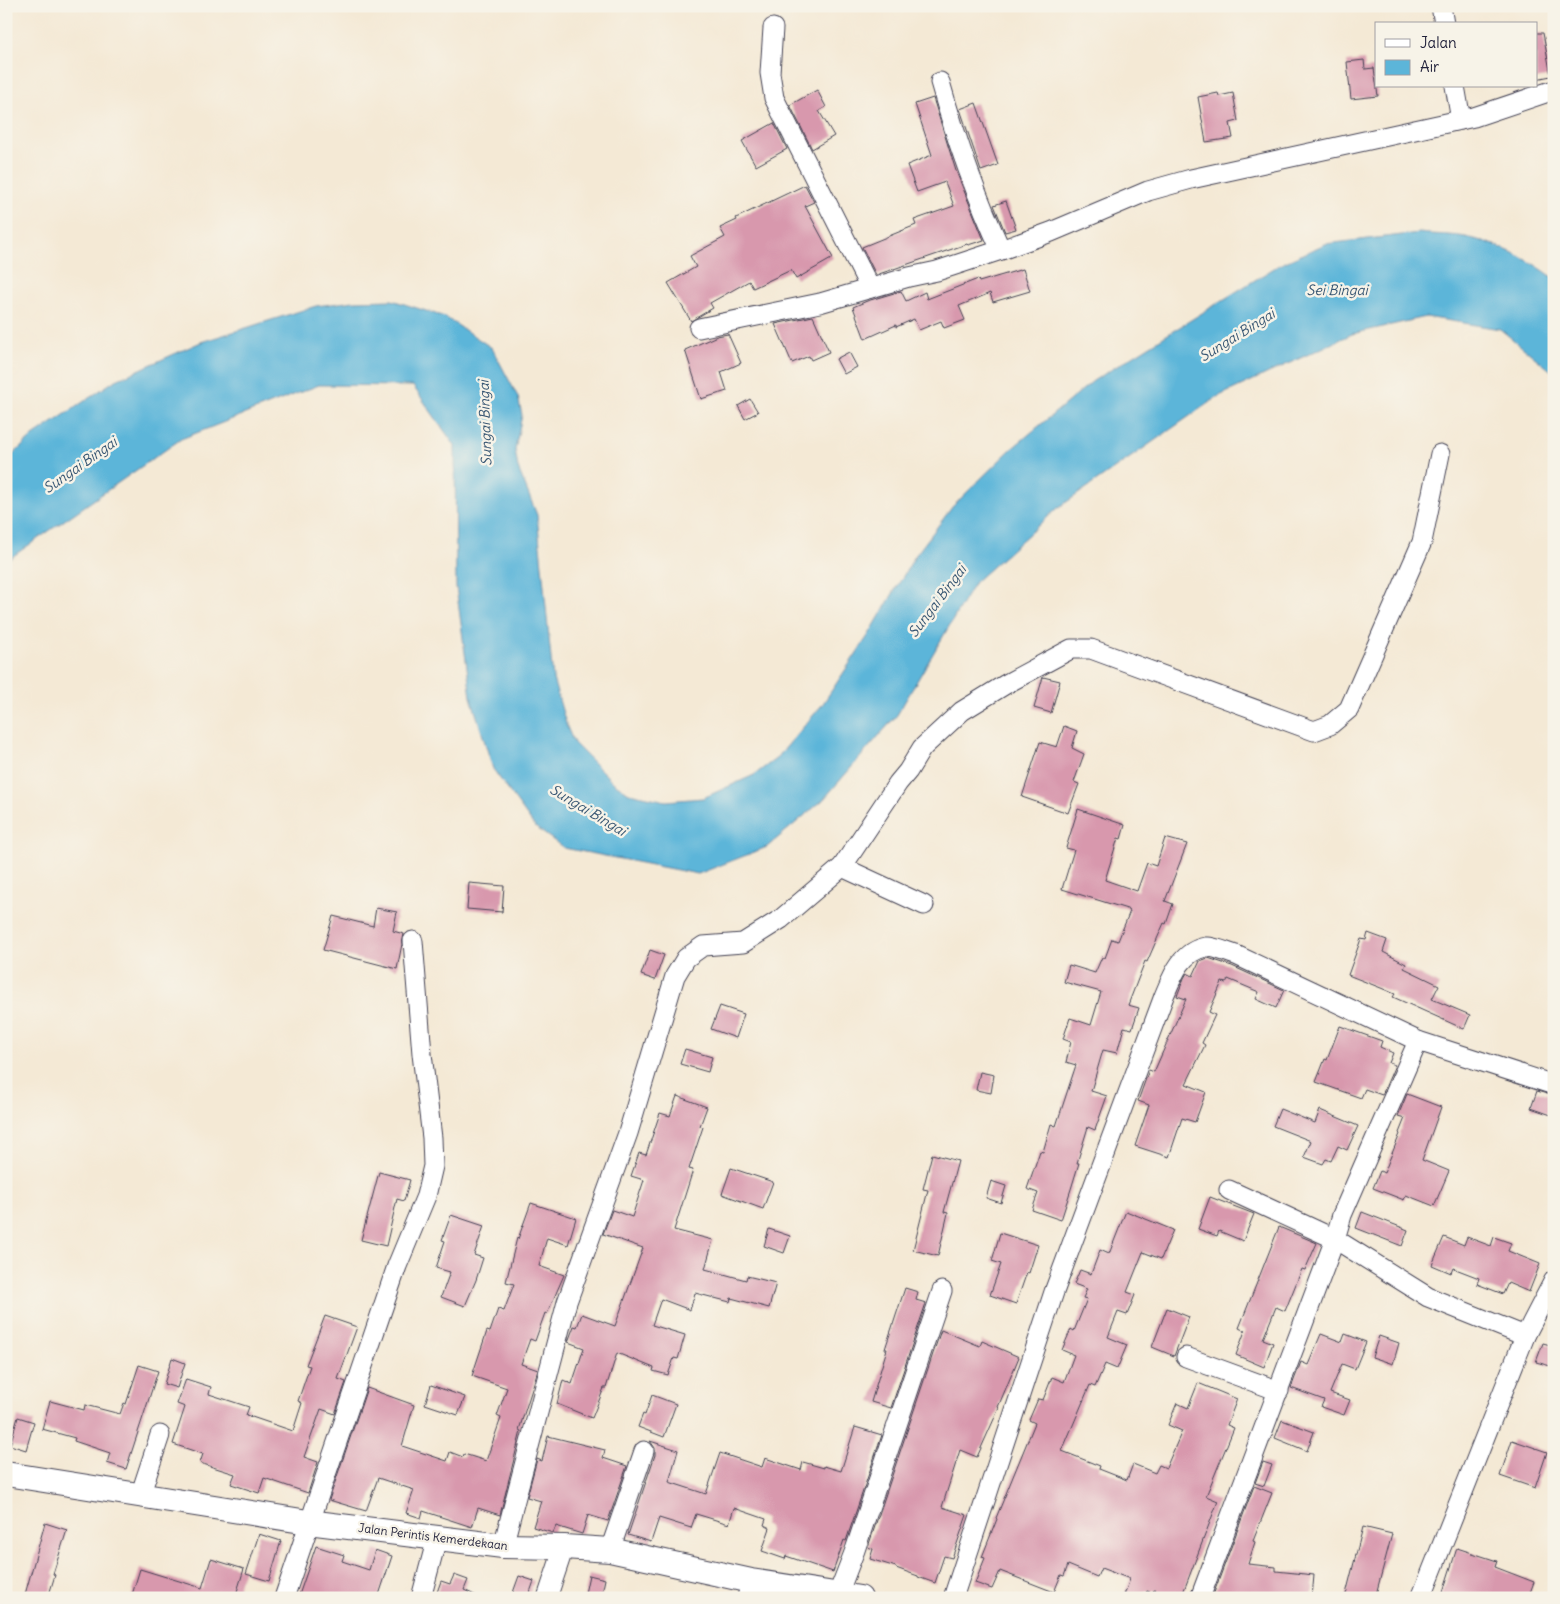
<svg xmlns="http://www.w3.org/2000/svg" width="1560" height="1604" font-family="Delius,sans-serif">
	<rect width="100%" height="100%" fill="#f7f3e8"/>
	<filter id="ink" filterUnits="userSpaceOnUse"><feTurbulence type="fractalNoise" baseFrequency=".02" numOctaves="2"/><feDisplacementMap in="SourceGraphic" scale="10" xChannelSelector="R" yChannelSelector="G"/><feConvolveMatrix kernelMatrix="1 2 1 2 8 2 1 2 1" color-interpolation-filters="sRGB"/></filter>
	<filter id="wash" filterUnits="userSpaceOnUse"><feTurbulence type="fractalNoise" baseFrequency=".0096" numOctaves="4" result="noise"/><feDisplacementMap in="SourceGraphic" scale="20" xChannelSelector="R" yChannelSelector="G"/><feGaussianBlur stdDeviation="1.12" result="paint"/><feColorMatrix in="noise" values="0 0 0 0 0 0 0 0 0 0 0 0 0 0 0 0 0 1.4 0 .05"/><feComposite in="paint" operator="in"/></filter>
	<g filter="url(#wash)">
		<rect width="100%" height="100%" fill="#f4e9d5"/>
		<path fill="#5cb5d9" stroke="#3f6c8a" d="M1419,233C1435,235 1454,234 1470,238C1501,245 1529,259 1554,278V373L1500,329L1426,317L1352,334L1217,397L1058,508L975,582L897,715L823,800L767,847L698,874L564,848L535,827L493,769L471,697L456,587L455,446L413,386L319,385L181,439L6,561V461L33,436L114,381L201,342L316,306L354,301L392,300L445,317L492,348L518,397L522,415L515,450L518,468L537,515L553,679L567,727L574,743L614,783L629,793L666,801L703,798L754,775L777,758L822,705L868,636L915,556L953,506L1009,451L1093,381L1279,265L1325,244Z"/>
		<g id="blocks">
			<g fill="#d898ad">
				<path d="M1536,33H1543L1551,76L1536,79Z"/>
				<path d="M1364,60L1365,69L1374,68L1378,96L1351,99L1347,62Z"/>
				<path d="M817,90L826,107L819,111L834,136L812,149L790,105Z"/>
				<path d="M1218,93L1219,96L1233,93L1238,121L1230,123L1233,138L1206,142L1198,97Z"/>
				<path d="M933,98L956,171L984,240L968,245L967,244L876,275L862,247L916,225L914,220L954,206L945,182L917,192L907,165L932,155L915,104Z"/>
				<path d="M976,103L998,165L981,171L960,109Z"/>
				<path d="M774,123L787,149L756,166L742,141Z"/>
				<path d="M805,185L814,202L805,206L833,258L796,279L791,270L753,288L749,281L710,303L713,308L691,321L668,283L696,267L690,256L725,237L720,228L737,220L736,218Z"/>
				<path d="M1006,201L1016,229L1005,232L994,205Z"/>
				<path d="M1023,269L1030,291L993,302L990,293L959,306L965,320L944,328L941,321L919,330L914,319L896,327V325L865,339L853,307L867,301L901,291L906,301L925,292L927,299L978,279L979,282Z"/>
				<path d="M813,316L829,352L811,360L809,356L792,363L775,324Z"/>
				<path d="M728,334L741,363L721,372L727,391L701,399L685,350L717,336Z"/>
				<path d="M849,352L857,367L844,374L836,359Z"/>
				<path d="M750,399L758,412L745,419L738,406Z"/>
				<path d="M1043,677L1060,681L1051,713L1034,708Z"/>
				<path d="M1064,726L1077,731L1072,748L1084,754L1074,782L1079,784L1068,813L1022,797L1040,742L1057,747Z"/>
				<path d="M1078,809L1125,825L1121,839L1118,838L1105,880L1137,891L1147,863L1156,866L1165,838L1187,844L1165,901L1173,904L1166,924L1164,923L1147,962L1145,961L1128,1005L1139,1008L1132,1029L1124,1027L1117,1053L1103,1050L1091,1091L1107,1096L1095,1130L1088,1127L1077,1163H1079L1071,1189L1061,1220L1032,1210L1038,1193L1027,1189L1040,1151L1043,1152L1051,1124L1056,1126L1076,1065L1066,1062L1071,1042L1063,1039L1070,1018L1091,1025L1101,992L1064,982L1069,965L1095,973L1102,957L1105,958L1112,939L1118,941L1130,911L1127,909L1062,889L1074,850L1066,848Z"/>
				<path d="M469,883L504,886L502,912L467,909Z"/>
				<path d="M376,908L397,912L393,931L404,934L397,969L323,950L333,916L373,926Z"/>
				<path d="M1368,933L1387,940L1383,952L1406,964L1404,968L1439,985L1432,999L1470,1015L1464,1029L1393,997L1395,994L1381,988L1348,975L1361,939L1366,940Z"/>
				<path d="M650,950L664,955L655,980L641,975Z"/>
				<path d="M1208,958L1232,966L1284,990L1276,1008L1256,999L1259,992L1228,979L1226,983L1222,982L1209,1012L1215,1015L1202,1043L1205,1045L1186,1084L1206,1092L1195,1122L1182,1118L1169,1157L1135,1146L1149,1105L1138,1101L1149,1070L1154,1072L1186,999L1177,996L1184,978L1187,973L1193,976L1200,961Z"/>
				<path d="M720,1006L744,1014L736,1038L711,1029Z"/>
				<path d="M1340,1026L1382,1041L1380,1047L1393,1053L1389,1063L1395,1065L1382,1095L1365,1089L1361,1098L1316,1082L1325,1059L1327,1060Z"/>
				<path d="M685,1049L712,1057L708,1072L680,1064Z"/>
				<path d="M980,1072L994,1075L991,1093L976,1090Z"/>
				<path d="M1537,1091L1554,1096V1116L1531,1108Z"/>
				<path d="M1407,1094L1441,1107L1422,1160L1449,1171L1434,1206L1406,1195L1404,1200L1373,1188L1380,1171L1384,1173L1400,1134L1399,1133L1405,1118L1398,1116Z"/>
				<path d="M677,1096L707,1107L700,1126L703,1127L689,1169L693,1170L674,1230L713,1240L705,1269L746,1280L747,1276L776,1283L769,1308L731,1298L730,1302L695,1293L690,1310L661,1299L652,1325L685,1335L678,1359L674,1358L668,1375L653,1371L654,1368L617,1353L606,1388H604L592,1418L557,1404L563,1380L572,1384L584,1348L568,1342L574,1326L577,1327L582,1314L615,1326L643,1248L603,1234L612,1210L632,1217L644,1180L631,1176L639,1153L646,1155L660,1113L670,1116Z"/>
				<path d="M1280,1109L1315,1123L1320,1110L1358,1126L1347,1150L1338,1146L1331,1161L1326,1159L1323,1164L1304,1157L1311,1141L1273,1126Z"/>
				<path d="M932,1154L958,1161L944,1212L948,1213L938,1256L913,1250L928,1190L923,1189Z"/>
				<path d="M731,1168L773,1182L763,1209L722,1194Z"/>
				<path d="M379,1172L410,1180L404,1201L397,1199L386,1246L361,1240Z"/>
				<path d="M991,1181L1006,1186L1001,1203L986,1198Z"/>
				<path d="M1210,1197L1254,1214L1243,1241L1219,1231L1217,1236L1198,1229Z"/>
				<path d="M531,1203L576,1218L568,1245L547,1238L539,1266L564,1275L547,1314L545,1313L535,1341L530,1339L521,1364L538,1370L519,1430L521,1431L500,1515L478,1508L472,1527L423,1511L421,1518L406,1513L414,1490L378,1478L366,1511L329,1500L367,1388L414,1405L402,1446L447,1461L450,1452L463,1457L464,1454L486,1461L501,1418L497,1416L507,1388L472,1376L487,1331L490,1332L498,1309L504,1311L514,1284L506,1282L517,1238L518,1239Z"/>
				<path d="M1126,1211L1173,1230L1161,1259L1143,1252L1127,1292L1135,1295L1127,1315L1118,1312L1108,1337L1127,1345L1117,1369L1105,1364L1095,1387L1090,1385L1062,1451L1100,1466L1099,1469L1127,1480L1133,1464L1155,1473L1159,1465L1166,1468L1182,1431L1168,1425L1177,1403L1188,1408L1198,1383L1237,1399L1227,1425L1234,1428L1206,1496L1218,1501L1181,1598H1173L1154,1590L1152,1593L1147,1591L1144,1598H1123L1130,1579L1101,1568L1097,1577L1068,1565L1064,1576L1061,1575L1054,1592L1000,1571L992,1589L975,1583L985,1558L982,1557L997,1519L996,1518L1035,1423L1029,1420L1038,1399L1043,1400L1052,1377L1064,1382L1074,1355L1062,1350L1071,1329L1074,1331L1087,1299L1083,1298L1087,1289L1074,1284L1080,1270L1091,1274L1100,1250L1109,1254Z"/>
				<path d="M1362,1212L1408,1230L1402,1246L1356,1228Z"/>
				<path d="M451,1215L484,1226L474,1255L483,1258L476,1280L465,1306L441,1297L450,1272L436,1268L445,1241L442,1240Z"/>
				<path d="M1279,1227L1317,1243L1305,1270L1302,1269L1285,1311L1276,1307L1263,1339L1273,1343L1264,1367L1236,1355L1245,1331L1239,1328Z"/>
				<path d="M769,1229L790,1236L784,1253L764,1246Z"/>
				<path d="M1000,1233L1038,1245L1029,1273L1027,1272L1016,1304L990,1295L1001,1264L992,1261Z"/>
				<path d="M1444,1237L1464,1245L1467,1237L1491,1246L1494,1237L1511,1243L1508,1251L1540,1264L1529,1292L1508,1283L1503,1294L1477,1284L1479,1278L1453,1268L1451,1273L1432,1265Z"/>
				<path d="M905,1288L918,1292L916,1300L926,1303L891,1408L871,1402L887,1349H885Z"/>
				<path d="M1167,1308L1189,1317L1174,1356L1152,1347Z"/>
				<path d="M325,1316L357,1327L338,1379L346,1382L335,1414L321,1409L304,1457L318,1462L308,1493L264,1478L259,1493L231,1484L235,1474L200,1463L203,1454L173,1444L185,1407L177,1404L186,1379L211,1387L209,1394L249,1407L246,1415L293,1431L302,1403L298,1401L310,1366L306,1365Z"/>
				<path d="M941,1330L980,1346L982,1341L1019,1357L998,1407L999,1408L977,1457L960,1450L942,1507L967,1515L952,1558L944,1556L935,1583L918,1577V1576L896,1568V1567L870,1559L873,1549L868,1547Z"/>
				<path d="M1321,1334L1342,1342L1345,1334L1366,1342L1355,1369L1342,1364L1330,1393L1350,1400L1344,1415L1321,1407L1324,1400L1291,1388L1301,1362L1308,1365Z"/>
				<path d="M1379,1336L1399,1343L1393,1364L1372,1357Z"/>
				<path d="M1543,1343L1554,1346V1367L1536,1362Z"/>
				<path d="M172,1358L185,1363L177,1388L164,1384Z"/>
				<path d="M139,1365L158,1371L126,1469L107,1463L110,1453L74,1441L75,1438L42,1429L50,1401L84,1410L85,1405L120,1414L124,1403L126,1404Z"/>
				<path d="M431,1385L465,1397L458,1415L425,1404Z"/>
				<path d="M652,1395L676,1404L664,1437L638,1427L643,1414L645,1415Z"/>
				<path d="M18,1417L34,1422L26,1450L10,1445Z"/>
				<path d="M1282,1420L1314,1432L1307,1451L1275,1438Z"/>
				<path d="M855,1427L882,1435L846,1541L844,1540L833,1572L786,1556L785,1559L762,1551L770,1528L764,1525L766,1519L734,1508L729,1524L696,1514L691,1528L659,1518L651,1542L628,1535L655,1455V1448L650,1441L678,1450L669,1482L706,1494L720,1453L762,1467L765,1458L801,1470L803,1462L824,1468V1466L841,1471Z"/>
				<path d="M548,1436L605,1450L603,1458L627,1466L608,1521L588,1515L582,1534L556,1526L553,1533L533,1527L541,1501L527,1497L537,1459L542,1461Z"/>
				<path d="M1512,1440L1547,1452L1535,1488L1500,1476Z"/>
				<path d="M1263,1462L1272,1465L1264,1486L1255,1483Z"/>
				<path d="M1254,1486L1272,1493L1253,1541L1255,1542L1248,1564L1276,1567V1571L1314,1575L1312,1598H1262L1237,1595L1236,1598H1212Z"/>
				<path d="M45,1523L67,1530L53,1574L55,1575L48,1598H24Z"/>
				<path d="M1363,1527L1392,1534L1375,1598H1345Z"/>
				<path d="M259,1534L281,1541L269,1581L246,1574Z"/>
				<path d="M316,1546L344,1555L342,1561L369,1570L375,1550L392,1556L378,1598H298Z"/>
				<path d="M1457,1548L1497,1561L1495,1567L1534,1582L1528,1598H1441Z"/>
				<path d="M211,1559L244,1569L235,1598H131L140,1569L202,1588Z"/>
				<path d="M454,1575L468,1580L464,1590L481,1598H435L441,1581L450,1584Z"/>
				<path d="M589,1575L605,1579L601,1598H584Z"/>
				<path d="M519,1576L534,1581L528,1598H511Z"/>
			</g>
		</g>
	</g>
	<g filter="url(#ink)">
		<use href="#blocks" fill-opacity="0" stroke="#424052" stroke-width="1"/>
		<g fill="none" stroke-linecap="round" stroke-linejoin="round">
			<g stroke="#424052" stroke-width="21">
				<g id="minor">
					<path d="M1441,6L1444,24"/>
					<path d="M773,28L770,73L774,98L870,288"/>
					<path d="M940,82C956,139 976,196 1001,250"/>
					<path d="M1455,86L1461,120"/>
					<path d="M699,328L820,303L909,277L937,271L1001,250L1051,232L1148,191L1191,179L1474,117L1554,90"/>
					<path d="M842,867L924,905"/>
					<path d="M1229,1190L1335,1239L1428,1297L1525,1336"/>
					<path d="M1186,1357L1279,1391"/>
					<path d="M140,1496L160,1435"/>
					<path d="M503,1546L567,1302L628,1133L675,976L686,958L703,946L743,943L781,919L842,867L898,783L908,771L922,748L962,711L1006,684L1071,649H1091L1314,731L1330,725L1349,709L1422,542L1440,454"/>
					<path d="M610,1550L644,1451"/>
					<path d="M838,1594L855,1550L942,1291"/>
					<path d="M284,1598L397,1266L426,1196L433,1166L432,1138L422,1054L413,941"/>
					<path d="M421,1598L437,1538"/>
					<path d="M547,1598L564,1547"/>
					<path d="M747,1598L751,1581"/>
					<path d="M953,1598L1054,1292L1164,996C1172,977 1181,951 1206,947C1214,946 1228,953 1236,955L1418,1041L1554,1085"/>
					<path d="M1200,1598L1335,1239L1342,1215L1418,1041"/>
					<path d="M1421,1598L1525,1336L1554,1280"/>
				</g>
			</g>
			<g stroke="#424052" stroke-width="26">
				<path id="tertiary" d="M6,1474L308,1522L503,1546L564,1547L610,1550L751,1581L860,1598"/>
			</g>
			<use href="#minor" stroke="#fff" stroke-width="19"/>
			<use href="#tertiary" stroke="#fff" stroke-width="24"/>
		</g>
	</g>
	<g text-anchor="middle" stroke-width="5" stroke-linejoin="round" paint-order="stroke">
		<g font-size="12" fill="#22223b" stroke="#f7f3e8">
			<text transform="translate(433 1537) rotate(7)" y="4">Jalan Perintis Kemerdekaan</text>
		</g>
		<g font-size="14" font-style="italic" fill="#365572" stroke="#f7f3e8">
			<text x="1337" y="295">Sei Bingai</text>
			<text transform="translate(1237 335) rotate(-32)" y="5">Sungai Bingai</text>
			<text transform="translate(485 423) rotate(-92)" y="5">Sungai Bingai</text>
			<text transform="translate(80 465) rotate(-35)" y="5">Sungai Bingai</text>
			<text transform="translate(937 601) rotate(-53)" y="5">Sungai Bingai</text>
			<text transform="translate(588 810) rotate(31)" y="5">Sungai Bingai</text>
		</g>
	</g>
	<rect width="1560" height="1604" fill="none" stroke="#f7f3e8" stroke-width="25"/>
	<rect x="1375" y="22" width="162" height="65" fill="#f7f3e8" stroke="#a29fa3"/>
	<rect x="1385" y="39" width="25" height="8" fill="#ffffff" stroke="#a29fa3"/>
	<text x="1420" y="48" font-size="15" fill="#22223b">Jalan</text>
	<rect x="1385" y="60" width="25" height="15" fill="#5cb5d9" stroke="#a29fa3"/>
	<text x="1420" y="72" font-size="15" fill="#22223b">Air</text>
</svg>
